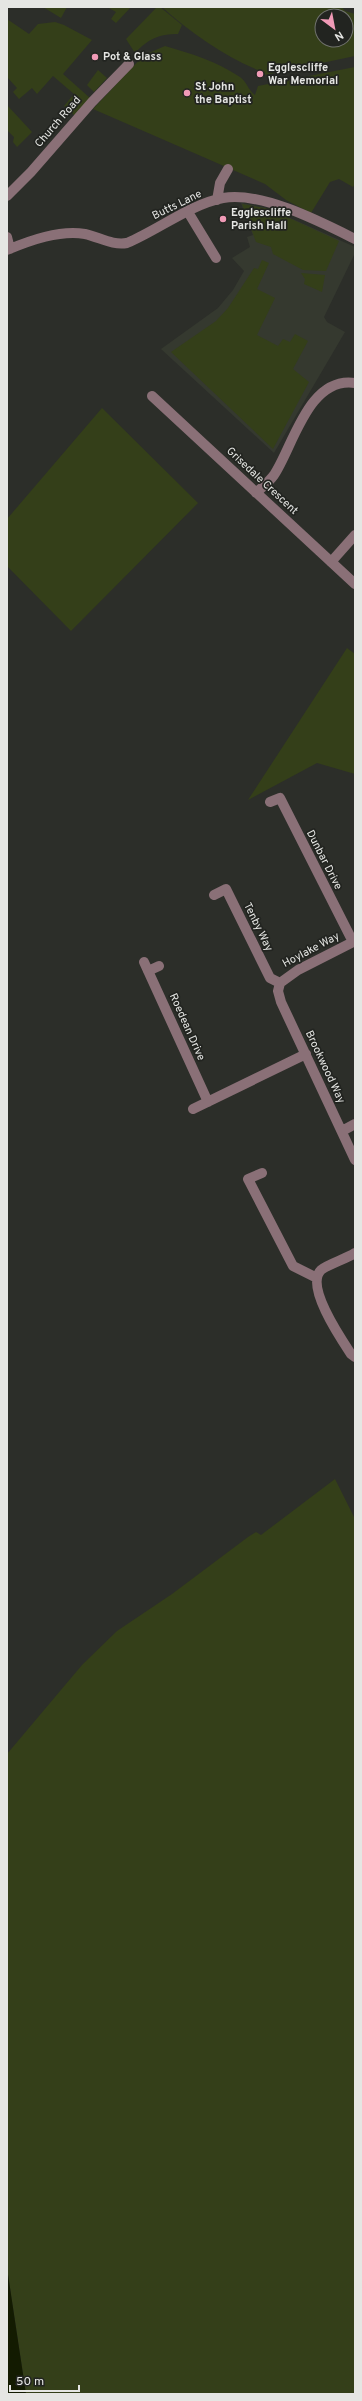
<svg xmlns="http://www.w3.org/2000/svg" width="362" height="2401" font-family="Overpass,sans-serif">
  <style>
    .built { fill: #35392f }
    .green { fill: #343f19; fill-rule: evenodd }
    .water { fill: #131b01 }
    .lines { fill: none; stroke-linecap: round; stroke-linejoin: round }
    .minor { stroke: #8a7077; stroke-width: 10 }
    .poi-dot { fill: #f09ab6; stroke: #222420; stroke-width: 1.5 }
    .labels { text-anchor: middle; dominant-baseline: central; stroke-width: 3.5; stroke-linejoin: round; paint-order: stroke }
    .poi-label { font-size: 11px; font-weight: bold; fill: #e5e6e3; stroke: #222420; text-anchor: start }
    .street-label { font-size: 11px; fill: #e5e6e3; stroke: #222420 }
  </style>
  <rect width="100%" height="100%" fill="#2c2e29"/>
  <!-- built -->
  <path class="built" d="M241 203 270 209 355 247V253L324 317 327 322 345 332 274 453 161 349 218 308 233 290 244 271 232 258 250 247 247 237 253 235Z"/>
  <!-- green -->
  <path class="green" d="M43 7H67L61 18Z
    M107 7H131L116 23 111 19 116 12Z
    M157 7H160L182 25 178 34C159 34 148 39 135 53L126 39Z
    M162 7H342L345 11 355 14V56L265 75V73C228 59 192 34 162 7ZM322 16H346V40H322Z
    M7 19 29 34 38 24 55 22 64 25 92 40 63 74 90 98 75 116 64 106 74 94 53 76 37 94 32 88 19 99 13 92 17 88 7 77Z
    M165 46C192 54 216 61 240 77 247 82 248 90 255 95L258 86 355 67V184L353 187 339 179 330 182 311 213 286 200 265 184 93 109 144 55Z
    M98 70 107 78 94 92 87 85Z
    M7 105 32 132 17 147 13 142 14 137 7 130Z
    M242 204 270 209 339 241 326 271 303 270 273 254 271 247 256 242Z
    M262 260 269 263 257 289 275 298 257 335 278 346 283 339 290 342 295 334 308 341 293 369 309 382 273 449 171 352 216 321 228 308 254 268 258 269Z
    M301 273 325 275 322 292 304 284 305 279Z
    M102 408 198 503 71 631 7 566V519Z
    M347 648 355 654V774L317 763 248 800Z
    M335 1479 355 1519V2394H26L7 2268V1754L82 1665 117 1631 172 1594 248 1537 256 1532 261 1535Z"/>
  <!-- water -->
  <path class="water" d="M7 2268 26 2394H7Z"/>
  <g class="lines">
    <!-- minor -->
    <path class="minor" d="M7 196 31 172 92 102 129 64
      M217 200 220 183 228 169
      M188 212 216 258
      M7 237 10 249
      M7 250C31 240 59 230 85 234 99 237 113 246 127 243 158 230 191 204 223 198 261 191 321 222 355 239
      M152 396 355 584
      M256 493C262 487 269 482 274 475 293 447 308 376 355 383
      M331 562 355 535
      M270 802 280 798 353 942
      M214 895 226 889 270 978 280 983
      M144 962 208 1102
      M148 971 159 966
      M280 983 278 991 281 1002 355 1160
      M280 983 298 970 355 941
      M193 1109 306 1054
      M342 1131 355 1124
      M262 1173 248 1179 293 1266 317 1278
      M355 1253C346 1259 328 1264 321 1270 305 1286 341 1339 351 1354L355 1357"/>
  </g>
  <!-- markers -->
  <g class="poi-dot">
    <circle cx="95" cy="57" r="4"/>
    <circle cx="260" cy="74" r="4"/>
    <circle cx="187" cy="93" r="4"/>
    <circle cx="223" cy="219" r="4"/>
  </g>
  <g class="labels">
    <!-- poi labels -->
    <g class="poi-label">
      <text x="103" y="57">Pot &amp; Glass</text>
      <text x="268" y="68">Egglescliffe<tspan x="268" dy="13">War Memorial</tspan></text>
      <text x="195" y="87">St John<tspan x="195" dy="13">the Baptist</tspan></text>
      <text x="231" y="213">Egglescliffe<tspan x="231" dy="13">Parish Hall</tspan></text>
    </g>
    <!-- street labels -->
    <g class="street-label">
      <text transform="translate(58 122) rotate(-49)">Church Road</text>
      <text transform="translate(177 205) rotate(-26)">Butts Lane</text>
      <text transform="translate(262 481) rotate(43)">Grisedale Crescent</text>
      <text transform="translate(324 860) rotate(63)">Dunbar Drive</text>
      <text transform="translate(258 927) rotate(64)">Tenby Way</text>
      <text transform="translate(311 950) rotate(-28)">Hoylake Way</text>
      <text transform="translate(187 1027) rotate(66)">Roedean Drive</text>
      <text transform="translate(325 1067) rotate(65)">Brookwood Way</text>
    </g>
  </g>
  <!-- border -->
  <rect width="362" height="2401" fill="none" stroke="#e5e6e3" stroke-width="16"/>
  <!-- north arrow -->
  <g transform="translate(334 28) rotate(148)"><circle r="19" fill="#222420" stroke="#70726e"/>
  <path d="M0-3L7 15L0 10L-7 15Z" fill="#f09ab6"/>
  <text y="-6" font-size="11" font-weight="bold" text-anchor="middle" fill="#e5e6e3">N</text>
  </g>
  <!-- scale -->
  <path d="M10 2385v6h69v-6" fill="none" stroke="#e5e6e3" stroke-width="2"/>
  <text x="16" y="2385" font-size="12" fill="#e5e6e3" stroke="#222420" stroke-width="3" paint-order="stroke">50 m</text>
</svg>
